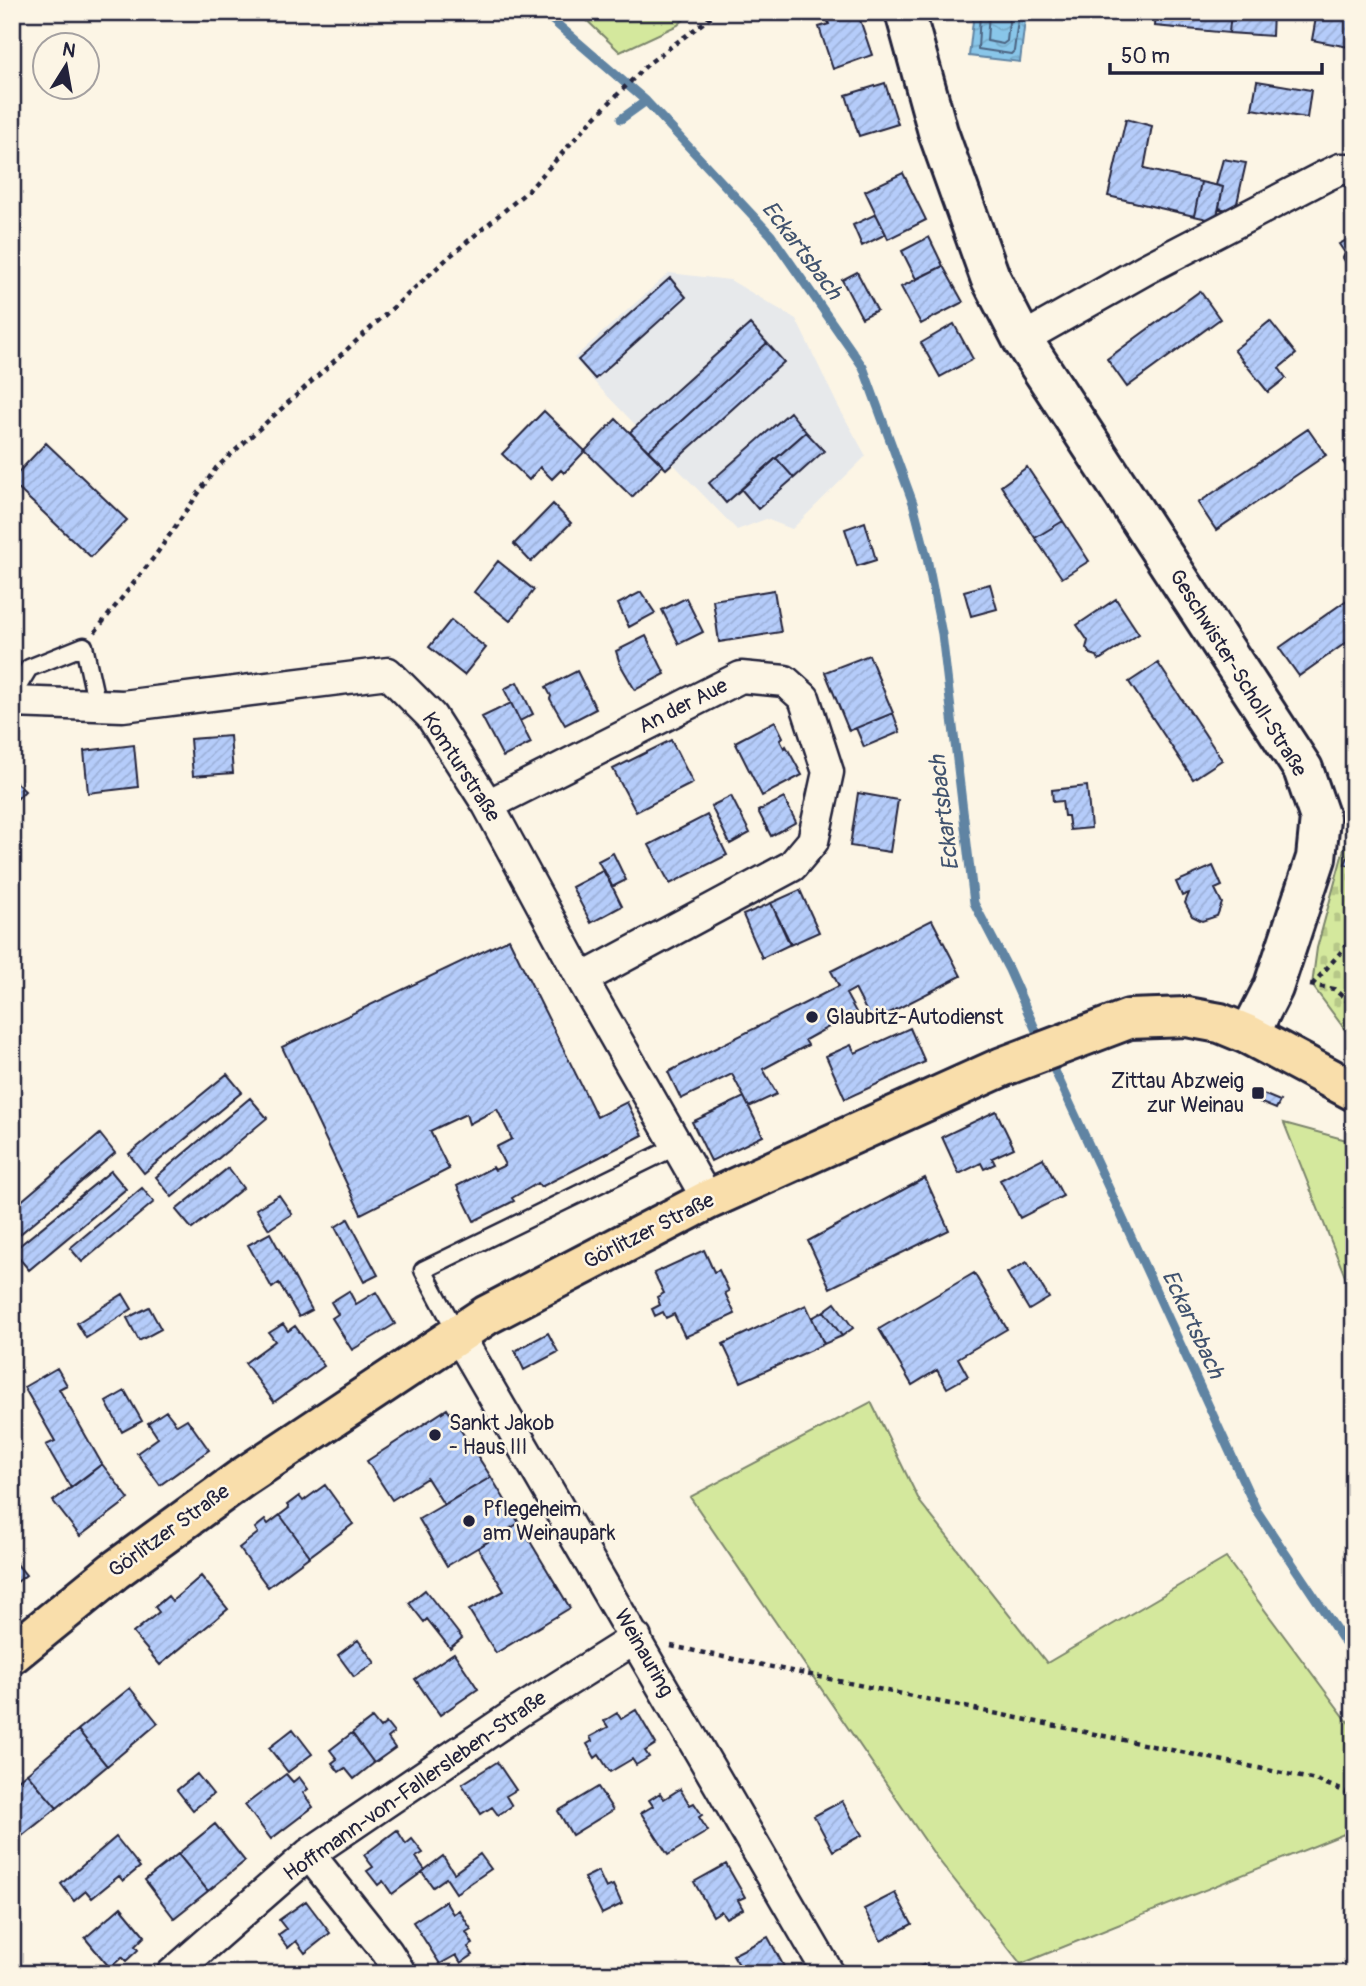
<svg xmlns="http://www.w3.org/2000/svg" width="1366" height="1986" font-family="Pangolin,sans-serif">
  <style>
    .built { fill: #e7e9eb }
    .green { fill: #d4e89d; stroke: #7b856c; stroke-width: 2 }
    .cemetery { fill: url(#cemetery-stones); stroke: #7b856c; stroke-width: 2 }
    .water { fill: url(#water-waves); stroke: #6084a3; stroke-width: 2 }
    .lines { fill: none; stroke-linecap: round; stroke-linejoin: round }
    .shore { stroke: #4b6481; stroke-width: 2 }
    .stream { stroke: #6084a3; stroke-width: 9 }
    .building { fill: url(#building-hatch); stroke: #22223b; stroke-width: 2 }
    .service-casing { stroke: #22223b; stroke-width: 21 }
    .minor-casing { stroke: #22223b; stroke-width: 35 }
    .tertiary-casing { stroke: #22223b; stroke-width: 44 }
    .primary-casing { stroke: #22223b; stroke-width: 44 }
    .path { stroke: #22223b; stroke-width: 4.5; stroke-dasharray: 5 5; stroke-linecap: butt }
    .service { stroke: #fcf5e5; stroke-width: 16 }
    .minor { stroke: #fcf5e5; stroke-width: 30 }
    .tertiary { stroke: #fcf5e5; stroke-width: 38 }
    .primary { stroke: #f9deab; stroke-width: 38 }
    .poi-dot { fill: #22223b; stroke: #fcf5e5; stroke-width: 2.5 }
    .labels { text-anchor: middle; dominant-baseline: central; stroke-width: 5; stroke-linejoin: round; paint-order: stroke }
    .street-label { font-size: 21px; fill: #22223b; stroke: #fcf5e5 }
    .poi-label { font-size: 21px; fill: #22223b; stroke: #fcf5e5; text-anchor: start }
    .water-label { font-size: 23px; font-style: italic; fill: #41536f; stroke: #fcf5e5 }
  </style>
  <defs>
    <pattern id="cemetery-stones" width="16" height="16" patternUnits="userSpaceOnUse" patternTransform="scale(1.75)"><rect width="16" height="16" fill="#d4e89d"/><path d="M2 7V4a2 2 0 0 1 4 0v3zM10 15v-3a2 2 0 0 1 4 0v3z" fill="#b6c788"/></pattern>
    <pattern id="water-waves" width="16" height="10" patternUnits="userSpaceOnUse" patternTransform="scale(1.75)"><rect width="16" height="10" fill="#89c6e9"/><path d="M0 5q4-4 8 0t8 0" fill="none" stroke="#76aac9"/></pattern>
    <pattern id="building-hatch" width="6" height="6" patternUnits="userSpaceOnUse" patternTransform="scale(1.75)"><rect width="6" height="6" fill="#b5ccfa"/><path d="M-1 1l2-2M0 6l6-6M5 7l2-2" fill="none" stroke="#9bafd7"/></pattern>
  </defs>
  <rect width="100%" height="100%" fill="#fcf5e5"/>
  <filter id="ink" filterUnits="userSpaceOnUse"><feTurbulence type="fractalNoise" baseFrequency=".0143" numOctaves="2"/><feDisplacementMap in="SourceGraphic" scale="14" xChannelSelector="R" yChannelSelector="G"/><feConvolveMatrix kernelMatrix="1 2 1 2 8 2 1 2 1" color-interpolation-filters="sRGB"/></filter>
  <g filter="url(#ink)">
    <!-- built -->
    <path class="built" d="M669 273 730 280 796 319 837 404 866 456 792 529 766 519 737 530 597 385 574 358Z"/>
    <!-- green -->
    <path class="green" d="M578 12H692L678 25 620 52Z
      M1284 1123 1354 1142V1299Z
      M871 1402 920 1502 1047 1663 1226 1558 1354 1730V1830L1021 1964 937 1858 690 1497Z"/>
    <!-- cemetery -->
    <path class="cemetery" d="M1354 812V1038L1346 1031 1312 985 1317 948Z"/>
    <!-- water -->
    <path class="water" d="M974 12H1026L1020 62 969 56Z"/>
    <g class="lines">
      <!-- shore -->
      <path class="shore" d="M980 12 978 49 1011 54 1014 51 1019 12
        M989 12 987 41 1003 44 1007 41 1010 12"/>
      <!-- stream -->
      <path class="stream" d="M543 12 646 101 771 235 863 367 913 503 927 558 942 634 974 903 1009 970 1041 1042
        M621 119 646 101
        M1049 1058 1257 1511 1354 1656"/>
    </g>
    <!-- building -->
    <path class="building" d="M830 12H839L842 19 858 14 872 55 833 69 819 27 829 24 825 14Z
      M1156 12H1231L1229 33 1155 26Z
      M1231 12H1273L1272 36 1229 33Z
      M1317 12H1354V48L1312 40Z
      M1257 81 1311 90 1307 118 1252 109Z
      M885 83 898 124 859 136 846 95Z
      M1126 119 1152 126 1144 169 1201 182 1194 216 1108 196Z
      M1223 159 1246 163 1235 212 1219 208 1223 187 1216 185Z
      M903 173 926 220 888 239 865 191Z
      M1201 182 1223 187 1216 221 1194 216Z
      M876 214 886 234 862 246 853 225Z
      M1354 236V276L1343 258 1345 253 1339 244Z
      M929 237 943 266 916 279 902 251Z
      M943 266 963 302 921 324 901 287Z
      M857 272 877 310 862 318 842 280Z
      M670 278 686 297 595 379 578 360Z
      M1200 291 1220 319 1127 387 1107 359Z
      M1270 321 1296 354 1279 368 1286 378 1268 392 1234 350Z
      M750 324 767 343 648 451 630 432Z
      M954 324 973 359 940 377 921 343Z
      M767 343 784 362 666 469 648 451Z
      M544 411 585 451 564 473 561 470 552 479 540 467 529 480 502 454Z
      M790 412 806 432 726 503 709 483Z
      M616 419 663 465 632 497 585 451Z
      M1308 429 1326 455 1216 530 1198 503Z
      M806 432 824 451 794 478 776 458Z
      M46 443 127 520 91 557 12 483V479Z
      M1354 454V477L1343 462Z
      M776 458 794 478 758 509 741 489Z
      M1027 467 1063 521 1035 538 1001 486Z
      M553 504 571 523 531 562 514 544Z
      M1063 521 1089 561 1062 578 1035 538Z
      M865 522 876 560 857 566 845 529Z
      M498 561 534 590 510 621 474 592Z
      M990 584 997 609 971 616 964 591Z
      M774 590 781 632 719 642 713 600Z
      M641 592 655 613 629 627 618 604Z
      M1354 595V637L1299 676 1279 648Z
      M686 598 703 632 679 644 662 610Z
      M1116 599 1139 634 1099 660 1097 656 1090 654 1086 648 1088 641 1077 625Z
      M451 620 486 648 464 675 429 647Z
      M646 636 665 674 635 690 620 664 616 651Z
      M869 655 893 713 849 731 825 672Z
      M1158 663 1222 760 1193 779 1129 682Z
      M577 671 596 709 565 725 550 699 551 696 546 687Z
      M517 682 533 714 520 721 504 689Z
      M511 703 531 743 503 757 482 717Z
      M893 713 900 732 864 747 856 728Z
      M775 721 783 737 780 740 784 748 786 746 802 775 762 796 735 742Z
      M230 736 233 773 193 776 190 739Z
      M671 740 693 783 636 812 613 769Z
      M134 745 138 787 88 793 84 751Z
      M12 779 25 791 12 804Z
      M1087 786 1091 828 1070 830 1068 816H1064L1062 801 1053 802 1052 790Z
      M858 793 898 800 890 852 850 846Z
      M731 796 750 833 730 844 711 806Z
      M784 798 796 822 771 836 758 811Z
      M707 815 727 855 670 884 649 845Z
      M1354 841V867L1345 864Z
      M613 853 626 880 612 887 598 861Z
      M1213 866 1222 886 1215 889 1222 903 1217 916 1202 921 1192 916 1185 903 1189 893 1182 896 1176 882Z
      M604 870 622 906 591 923 572 887Z
      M800 890 819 932 790 945 771 903Z
      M771 903 791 944 762 958 743 915Z
      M932 920 961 976 872 1022 855 989 846 994 856 1012 805 1040 808 1045 763 1069 777 1094 749 1107 732 1074 681 1099 668 1072 839 986 831 971Z
      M509 939 597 1117 627 1102 643 1135 541 1187 538 1183 512 1198 514 1201 474 1221 457 1186 493 1167 495 1170 505 1165 496 1147 512 1139 497 1109 469 1124 466 1114 430 1131 449 1169 361 1214 282 1047Z
      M910 1028 925 1062 845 1099 826 1056 851 1045 855 1053Z
      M227 1074 242 1092 144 1173 129 1154Z
      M1263 1094 1280 1101 1276 1109 1259 1102Z
      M744 1097 763 1136 711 1161 692 1122Z
      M250 1098 267 1118 172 1197 156 1177Z
      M996 1111 1014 1148 992 1158 995 1164 984 1169 981 1163 959 1174 942 1137Z
      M100 1134 115 1153 12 1241V1209Z
      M1043 1158 1063 1196 1020 1218 1000 1180Z
      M228 1168 243 1188 192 1229 176 1210Z
      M111 1171 126 1189 29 1270 13 1251Z
      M925 1178 949 1230 830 1288 808 1241Z
      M142 1188 154 1202 82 1262 70 1248Z
      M279 1195 292 1214 269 1229 256 1209Z
      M348 1219 378 1275 364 1282 335 1227Z
      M270 1233 312 1310 299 1317 279 1283 272 1288 248 1245Z
      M704 1250 714 1272 719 1270 729 1291 725 1293 735 1314 685 1337 674 1314 666 1318 663 1312 655 1316 652 1309 660 1305 657 1297 664 1293 654 1273Z
      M1027 1262 1049 1298 1029 1310 1007 1273Z
      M974 1273 1007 1329 958 1358 968 1376 947 1388 937 1370 912 1385 879 1329Z
      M349 1291 356 1304 376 1292 395 1324 352 1350 332 1318 338 1314 331 1302Z
      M123 1294 132 1309 86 1338 77 1323Z
      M835 1303 853 1328 842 1336 824 1311Z
      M806 1305 824 1344 741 1382 723 1344Z
      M149 1307 161 1329 139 1341 127 1318Z
      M824 1311 842 1336 824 1344 812 1318Z
      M283 1324 288 1331 295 1326 324 1366 274 1402 245 1363 275 1341 269 1333Z
      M548 1333 558 1352 524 1370 515 1351Z
      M57 1368 67 1385 59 1389 102 1464 71 1488 46 1445 55 1441 24 1387Z
      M125 1391 142 1421 122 1432 106 1402Z
      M447 1409 491 1477 444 1505 427 1478 392 1500 367 1461Z
      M166 1411 177 1425 187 1419 209 1450 160 1485 137 1453 158 1438 148 1423Z
      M102 1464 129 1499 80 1536 53 1501Z
      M491 1477 519 1523 447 1566 419 1519Z
      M325 1485 353 1524 310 1556 280 1515 289 1508 287 1505 299 1496 303 1501Z
      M280 1515 310 1556 268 1587 239 1548 258 1533 255 1528 265 1520 268 1524Z
      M519 1523 570 1608 496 1653 469 1610 504 1591 478 1548Z
      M12 1550 16 1555 12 1558 26 1575 12 1586Z
      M201 1576 228 1609 160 1665 133 1633 159 1612 155 1607 168 1596 172 1601Z
      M425 1590 462 1638 450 1648 427 1619 424 1622 409 1603Z
      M358 1640 375 1663 354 1677 338 1655Z
      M454 1653 478 1689 440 1715 415 1679Z
      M130 1688 158 1723 107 1766 78 1730Z
      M636 1710 656 1744 645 1751 649 1757 636 1765 632 1759 610 1772 599 1755 595 1758 587 1744 592 1741 590 1737 608 1727 604 1721 617 1713 621 1719Z
      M372 1718 380 1728 386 1723 394 1733 388 1738 395 1748 374 1763 352 1733Z
      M293 1729 312 1754 288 1772 269 1748Z
      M78 1730 107 1766 57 1808 27 1773Z
      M352 1733 374 1763 354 1779 345 1768 339 1772 332 1763 337 1759 330 1750Z
      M497 1762 516 1790 506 1796 512 1806 498 1815 492 1807 481 1814 462 1784Z
      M27 1773 57 1808 12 1844V1785Z
      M197 1774 213 1794 193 1810 177 1790Z
      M286 1774 293 1782 299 1777 308 1789 303 1793 313 1807 271 1839 245 1805Z
      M598 1787 613 1810 572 1835 558 1811Z
      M680 1789 690 1805 694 1803 702 1815 699 1817 708 1831 668 1855 641 1813 653 1806 649 1800 660 1793 664 1799Z
      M842 1801 862 1835 833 1851 814 1816Z
      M215 1824 245 1861 208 1891 178 1854Z
      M397 1830 406 1844 412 1839 423 1853 416 1857 425 1870 392 1894 383 1881 378 1885 367 1871 373 1867 364 1855Z
      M116 1837 140 1867 123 1881 119 1876 92 1898 86 1891 74 1901 61 1884Z
      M178 1854 208 1891 174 1918 145 1880Z
      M480 1854 491 1869 456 1893 446 1878 433 1887 422 1872 443 1856 454 1873Z
      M726 1864 745 1897 738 1900 743 1909 726 1918 721 1911 713 1916 694 1882Z
      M598 1871 606 1888 613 1885 622 1904 602 1914 584 1878Z
      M895 1893 912 1924 881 1941 864 1909Z
      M306 1901 330 1933 305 1953 296 1941 288 1948 278 1935 286 1929 279 1920Z
      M445 1901 453 1914 459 1910 471 1929 466 1932 473 1944 468 1947 473 1955 461 1963 456 1955 440 1964 413 1922Z
      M121 1907 145 1936 135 1946 138 1950 126 1961 122 1957 110 1968 85 1938Z
      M768 1937 788 1974H738L736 1971 741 1968 733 1955Z
      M927 1963 933 1974H906Z
      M521 1965 526 1974H507Z
      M61 1966 68 1974H53Z"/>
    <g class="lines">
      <defs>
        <path id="service" d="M12 696 29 668 84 646 97 705
          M457 1333 423 1270 677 1146"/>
        <path id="minor" d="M1022 339 1146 269 1325 176 1340 169H1354
          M12 702 123 706 388 673 431 716 488 805 582 979 708 1200
          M488 805 741 677 785 681 804 698 828 772 813 841 792 866 582 979
          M457 1333 829 1974
          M309 1854 387 1952 401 1974
          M172 1974 309 1854 520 1711 636 1638"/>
        <path id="tertiary" d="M905 12 938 132 990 277 1022 339 1303 769 1320 818 1316 858 1273 988 1249 1035"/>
        <path id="primary" d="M12 1654 114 1571 242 1478 487 1315 708 1200 1002 1067 1129 1019 1187 1017 1220 1023 1249 1035 1354 1091"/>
      </defs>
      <!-- service casing -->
      <use href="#service" class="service-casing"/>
      <!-- minor casing -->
      <use href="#minor" class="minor-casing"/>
      <!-- tertiary casing -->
      <use href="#tertiary" class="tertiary-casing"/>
      <!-- primary casing -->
      <use href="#primary" class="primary-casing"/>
      <!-- path -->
      <path class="path" d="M95 632 155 556 216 468 449 257 529 190 591 121 649 63 718 12
        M1310 985 1334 989 1354 1007
        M1312 985 1354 937
        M671 1646 1316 1780 1354 1795"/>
      <!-- service -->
      <use href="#service" class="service"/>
      <!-- minor -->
      <use href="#minor" class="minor"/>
      <!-- tertiary -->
      <use href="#tertiary" class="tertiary"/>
      <!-- primary -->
      <use href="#primary" class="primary"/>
    </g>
  </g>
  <!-- markers -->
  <g class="poi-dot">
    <circle cx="812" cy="1017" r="7"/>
    <rect x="1251" y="1086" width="14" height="14" rx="3.5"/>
    <circle cx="435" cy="1435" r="7"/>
    <circle cx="469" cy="1521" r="7"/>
  </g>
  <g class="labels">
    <!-- street labels -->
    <g class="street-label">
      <text transform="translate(1238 673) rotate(58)">Geschwister-Scholl-Straße</text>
      <text transform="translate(683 706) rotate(-27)">An der Aue</text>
      <text transform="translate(461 767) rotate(57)">Komturstraße</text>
      <text transform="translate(649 1231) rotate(-27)">Görlitzer Straße</text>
      <text transform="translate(169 1531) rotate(-36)">Görlitzer Straße</text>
      <text transform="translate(644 1653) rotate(60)">Weinauring</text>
      <text transform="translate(415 1786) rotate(-35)">Hoffmann-von-Fallersleben-Straße</text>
    </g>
    <!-- poi labels -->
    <g class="poi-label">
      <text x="826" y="1017">Glaubitz-Autodienst</text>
      <text x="1244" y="1081" text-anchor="end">Zittau Abzweig<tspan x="1244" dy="24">zur Weinau</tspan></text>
      <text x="449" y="1423">Sankt Jakob<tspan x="449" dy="24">- Haus III</tspan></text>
      <text x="483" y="1509">Pflegeheim<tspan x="483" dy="24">am Weinaupark</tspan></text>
    </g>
    <!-- water labels -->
    <g class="water-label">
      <text transform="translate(802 250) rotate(53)">Eckartsbach</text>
      <text transform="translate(944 813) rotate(-97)">Eckartsbach</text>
      <text transform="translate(1193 1324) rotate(65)">Eckartsbach</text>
    </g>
  </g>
  <!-- margin -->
  <rect width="1366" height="1986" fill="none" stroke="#fcf5e5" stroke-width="42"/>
  <rect x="21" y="21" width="1324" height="1944" fill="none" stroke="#22223b" stroke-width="2.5" filter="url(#ink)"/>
  <!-- north arrow -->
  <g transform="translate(66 66) rotate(11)"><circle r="33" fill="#fcf5e5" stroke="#a5a1a1" stroke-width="2"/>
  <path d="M0-5L12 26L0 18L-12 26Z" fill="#22223b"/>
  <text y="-10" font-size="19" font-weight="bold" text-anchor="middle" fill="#22223b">N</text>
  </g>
  <!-- scale -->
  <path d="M1110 63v10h212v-10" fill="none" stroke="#22223b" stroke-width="3.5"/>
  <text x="1121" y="63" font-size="21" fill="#22223b" stroke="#fcf5e5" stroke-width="5" paint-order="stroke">50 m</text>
</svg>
